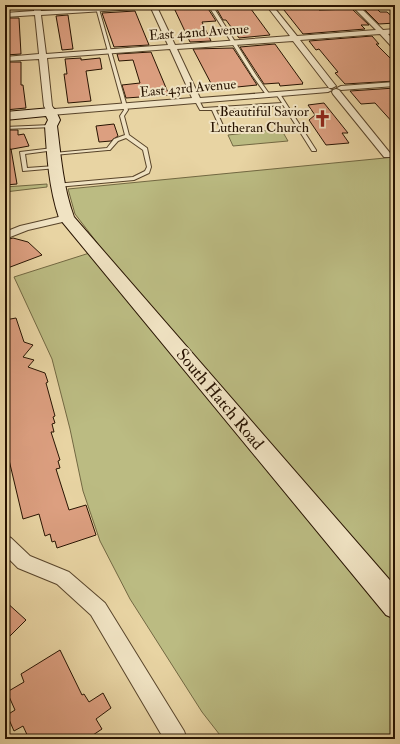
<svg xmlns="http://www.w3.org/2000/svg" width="400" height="744" font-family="'IM FELL Double Pica',serif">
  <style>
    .green { fill: #bbbb82; stroke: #726842 }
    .building { fill: #dc9f80; stroke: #281402 }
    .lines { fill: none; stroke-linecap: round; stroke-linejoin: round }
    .lane-casing { stroke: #58442a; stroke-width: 2 }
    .street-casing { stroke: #58442a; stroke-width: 2 }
    .secondary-casing { stroke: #281402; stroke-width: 2 }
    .lane { fill: #f0e3c3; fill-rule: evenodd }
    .street { fill: #f0e3c3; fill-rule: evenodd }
    .secondary { fill: #f0e3c3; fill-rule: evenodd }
    .labels { text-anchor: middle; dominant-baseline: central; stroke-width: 4; stroke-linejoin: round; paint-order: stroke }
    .far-street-label { font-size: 14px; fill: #281402; stroke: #f0e3c3 }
    .far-poi-label { font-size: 14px; fill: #281402; stroke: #f0e3c3; text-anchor: end }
    .street-label { font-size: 17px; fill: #281402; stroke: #f0e3c3 }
  </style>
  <rect width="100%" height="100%" fill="#e8d4a3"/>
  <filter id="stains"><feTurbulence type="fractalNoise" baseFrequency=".005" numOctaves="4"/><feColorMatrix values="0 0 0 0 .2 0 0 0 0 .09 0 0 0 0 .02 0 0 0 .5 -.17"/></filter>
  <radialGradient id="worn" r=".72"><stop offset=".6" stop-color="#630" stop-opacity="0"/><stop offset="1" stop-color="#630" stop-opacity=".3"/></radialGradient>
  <!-- green -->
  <path class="green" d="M281 129 288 141 233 146 228 135Z
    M395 157V739H223L202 712 130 599 100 541 83 491 70 429 52 359 14 277 102 249 75 214 68 189Z
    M47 184V187L5 192V187Z"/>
  <!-- building -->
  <path class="building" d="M222 5H248L270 35 239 38 226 20H223L215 6Z
    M280 5H314L319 10 352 9 369 25H361L365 29 303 34Z
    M207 7 216 21 202 22 211 41 190 42 174 8Z
    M375 7 380 12H387L395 19V23L379 24 363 8Z
    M135 11 149 45 114 47 102 13Z
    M68 15 73 49 62 50 56 16Z
    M5 18H19L21 54 5 55Z
    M372 36 379 44H376L395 63V81L345 84 335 73 338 72 319 49 316 50 309 41Z
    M275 44 303 83H302L303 84 280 86 279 83 264 84 240 47Z
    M233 48 257 85 227 88 228 90 215 91 193 49Z
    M151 52 169 95 126 98 122 85 140 83 133 60 119 61 117 54Z
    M81 58V60L100 58 102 69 86 71 91 101 68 103 64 74H67L65 59Z
    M5 62H21V85H23L26 108 5 110V89H7V67H5Z
    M395 88V125L375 103 361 104 350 91Z
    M324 103 348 133H342L349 143 326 145 309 120 315 115 308 105Z
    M114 124 118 136 111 141 99 142 96 126Z
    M5 130H18V135L24 134 29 146 7 150 11 149 17 184 5 185Z
    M13 238 28 242 42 255 5 269V240Z
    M16 318 24 342 33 345 23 357 34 360 28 367 45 373 48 382 46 383 55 416 53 417 55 423 52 424 54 432H51L60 460 58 461 60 468 56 469 69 510 86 505 96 535 57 548 55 541 52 542 50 534 45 536 39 514 23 519 5 443V320Z
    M5 601 26 620 5 641Z
    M60 650 82 695 84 694 89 702 103 693 111 708 96 719 102 729 87 739H29L23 726 14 731 7 715 15 710 7 692 24 682 21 674Z"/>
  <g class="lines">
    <defs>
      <path id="lane" d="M208 5H212L256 75 270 95 269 96H267L252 75Z
        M96 8 99 9 128 110 124 116 129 135 147 148 151 167 149 173 134 180 57 187 55 186V184L133 177 145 171 147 167 143 150 126 138 118 141 110 150H108L54 155 52 154 54 153 107 148 114 139 125 135 120 116 124 110Z
        M277 93 280 94 316 150V151H312L283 105 216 110 225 130 223 131 221 130 212 110H200L195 101 199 100 203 108 282 103 276 94Z
        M51 125H53V127L5 129V127Z
        M53 148 55 149V150L25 154 27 168 55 166H57V168L23 171 20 152Z"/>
      <path id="street" d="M34 5H40L41 11 129 5H163L157 7 175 45 290 36 266 5H272L297 36 376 30 351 5H358L383 30 395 29V33L388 34 395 41V47H392L380 34 300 40 336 86 332 88H329L293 41 177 49 200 98 328 88 332 90 328 92 51 115 48 114 44 106 39 59 5 61V57L39 54 35 15 5 17V13L34 11ZM151 8 168 45 46 54 41 15ZM170 49 192 98 54 109 52 106 47 58Z
        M395 82V86L341 90 337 88 341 86Z
        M336 89 339 90 390 153 392 155 390 157H384L333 94 332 92 333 90Z
        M67 215 72 218 71 220 28 230 5 239V232L20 226Z
        M5 535 11 538 30 556 69 572 105 603 184 731 187 739H164L91 615 57 584 18 568 5 555Z"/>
      <path id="secondary" d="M51 108 55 109 60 120 57 126C61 157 63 187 74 217L395 586V619L386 615 59 218C49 188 47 157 45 126L48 120 46 116 5 120V112Z"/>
    </defs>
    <!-- lane casing -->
    <use href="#lane" class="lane-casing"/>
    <!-- street casing -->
    <use href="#street" class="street-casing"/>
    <!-- secondary casing -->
    <use href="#secondary" class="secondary-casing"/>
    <!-- lane -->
    <use href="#lane" class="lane"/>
    <!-- street -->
    <use href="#street" class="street"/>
    <!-- secondary -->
    <use href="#secondary" class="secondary"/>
  </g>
  <!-- icons -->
  <defs>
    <symbol id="church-bare" viewBox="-9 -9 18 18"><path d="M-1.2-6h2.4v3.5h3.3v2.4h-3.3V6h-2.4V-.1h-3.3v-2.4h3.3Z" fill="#8f2418" stroke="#f0e3c3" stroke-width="2.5" paint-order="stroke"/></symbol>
  </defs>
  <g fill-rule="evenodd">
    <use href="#church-bare" x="310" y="106" width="25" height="25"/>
  </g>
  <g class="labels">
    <!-- far-street labels -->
    <g class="far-street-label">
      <text transform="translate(199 32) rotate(-4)">East 42nd Avenue</text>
      <text transform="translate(188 88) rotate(-5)">East 43rd Avenue</text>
    </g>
    <!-- far-poi labels -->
    <g class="far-poi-label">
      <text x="309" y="111">Beautiful Savior<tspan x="309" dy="16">Lutheran Church</tspan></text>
    </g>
    <!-- street labels -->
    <g class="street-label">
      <text transform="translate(220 399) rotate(50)">South Hatch Road</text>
    </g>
  </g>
  <!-- margin -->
  <rect width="400" height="744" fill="none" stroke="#e8d4a3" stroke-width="20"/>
  <rect x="6" y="6" width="388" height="732" fill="none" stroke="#281402" stroke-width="2"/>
  <rect x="10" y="10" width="380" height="724" fill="none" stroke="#281402"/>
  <rect width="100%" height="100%" filter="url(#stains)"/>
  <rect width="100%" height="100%" fill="url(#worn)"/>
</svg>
